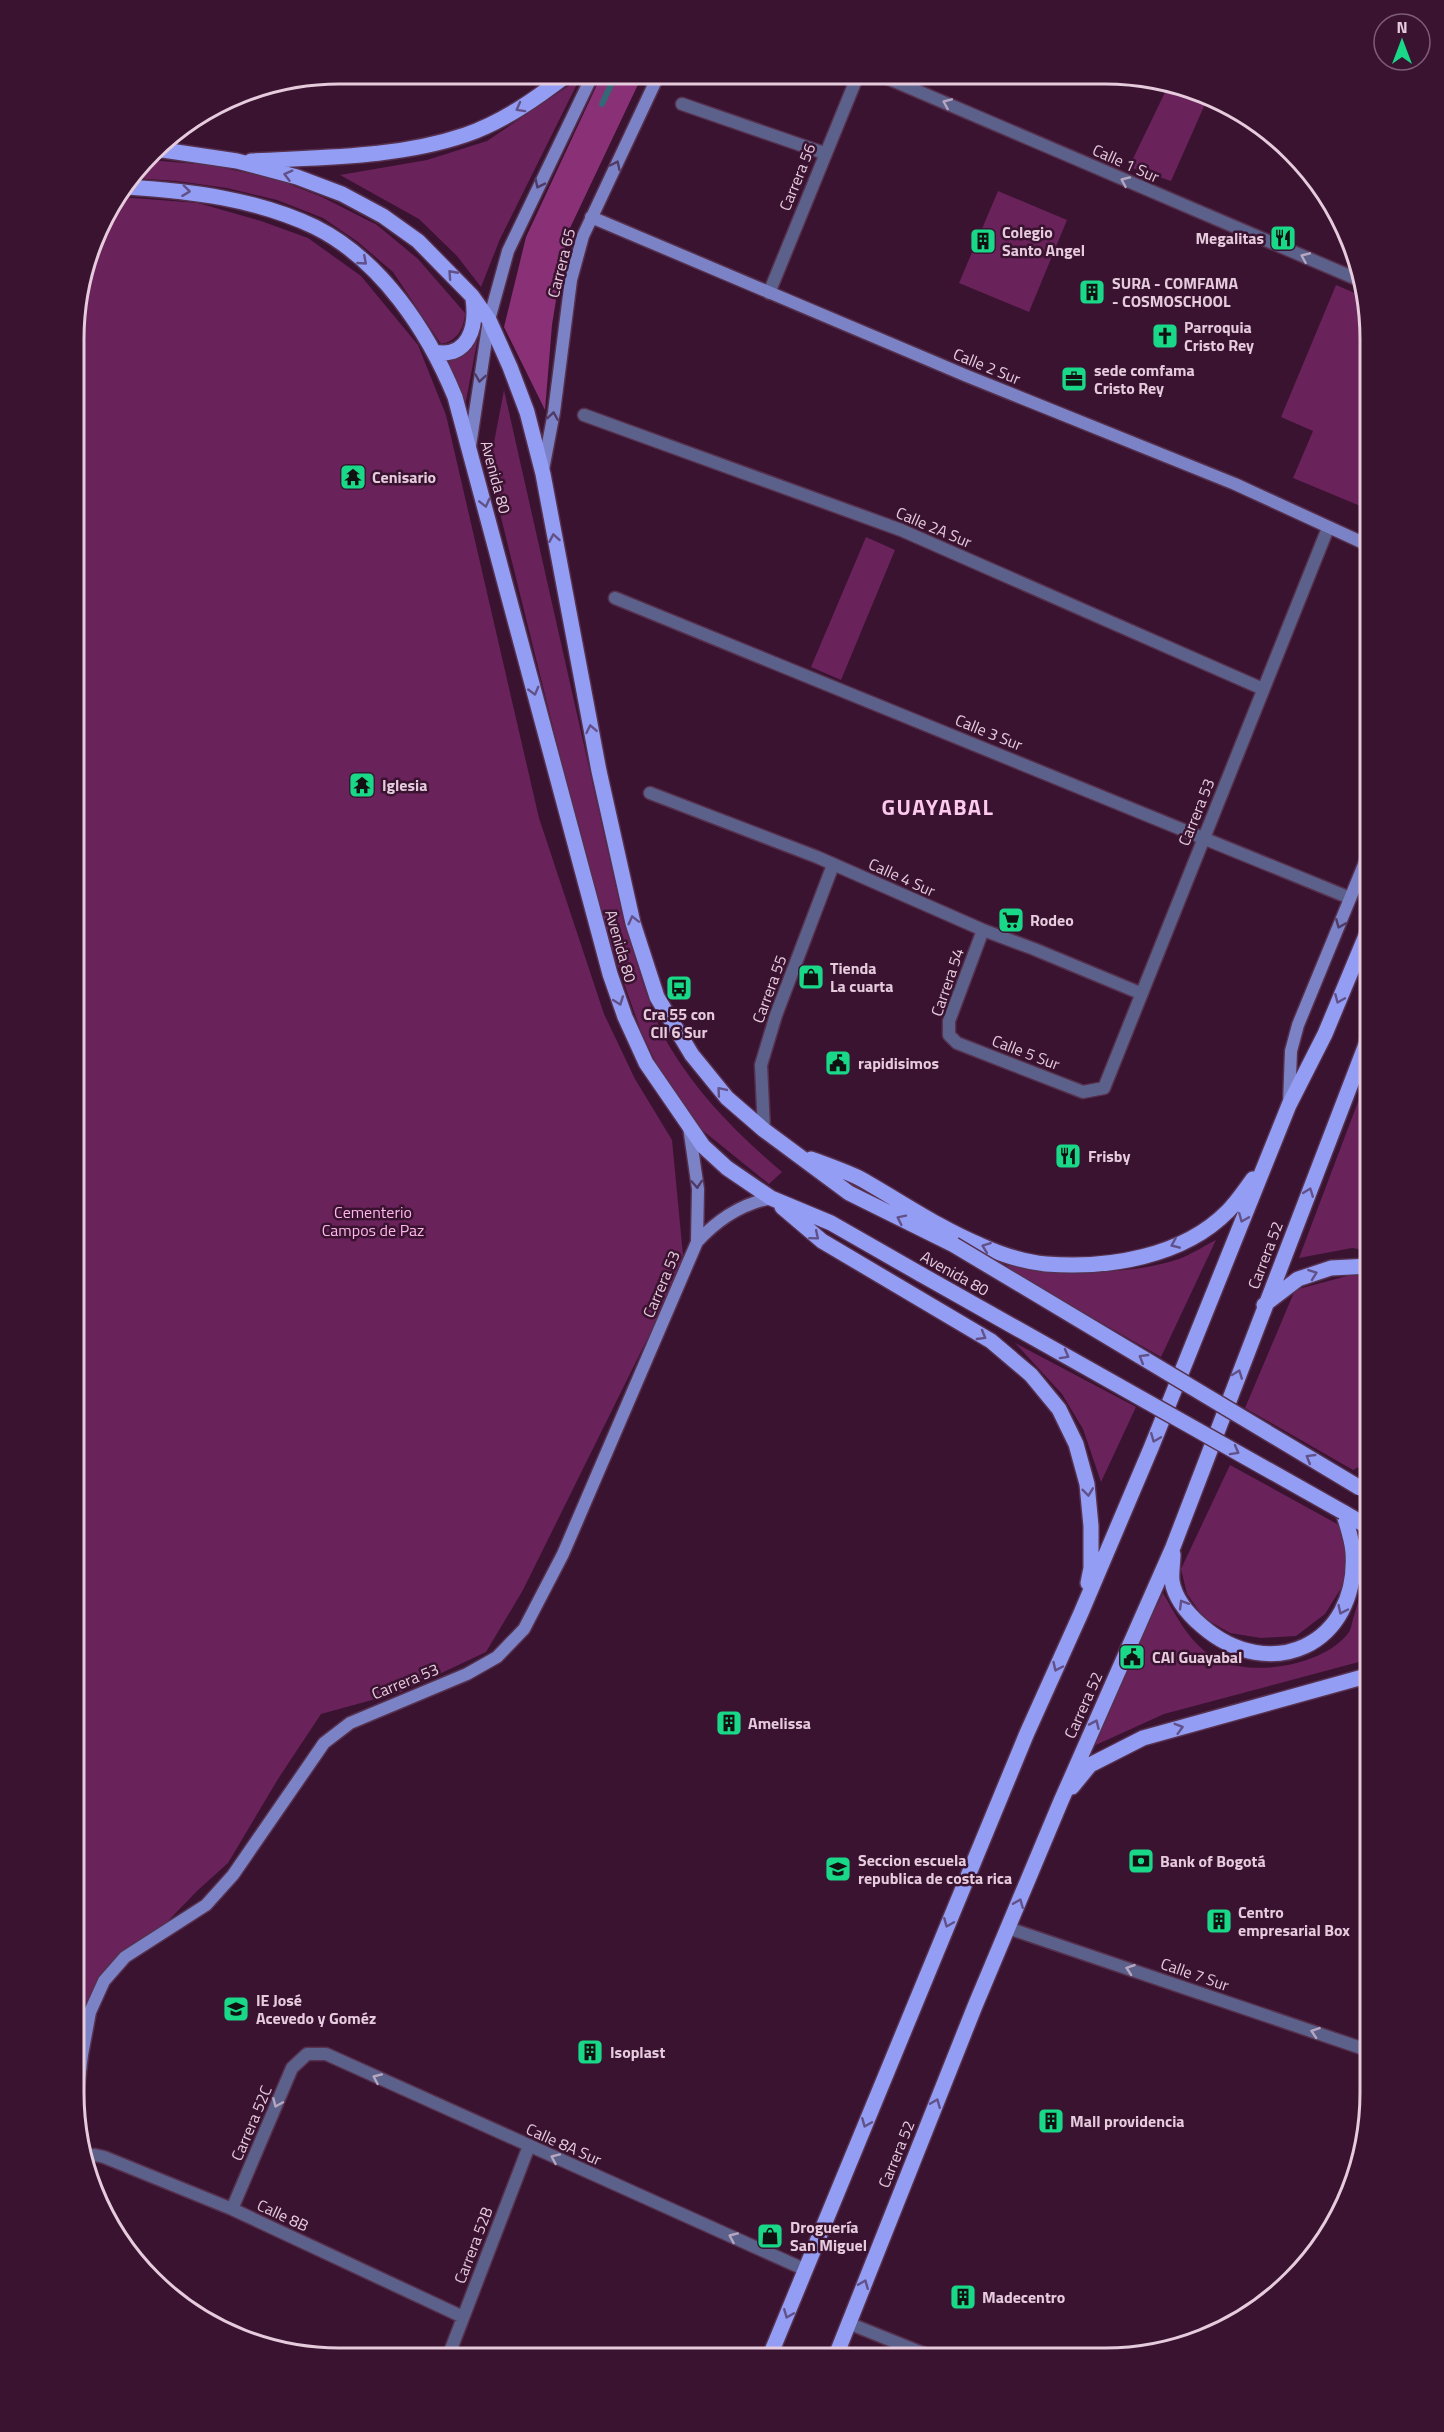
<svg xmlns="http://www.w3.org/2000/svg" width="1444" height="2432" font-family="'Titillium Web',sans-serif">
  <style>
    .green { fill: #69225a }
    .forest { fill: #8a3076 }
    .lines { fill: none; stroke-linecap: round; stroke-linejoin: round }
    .stream { stroke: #356876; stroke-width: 6 }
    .street-casing { stroke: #56304d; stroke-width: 15 }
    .secondary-casing { stroke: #56304d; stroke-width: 15 }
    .primary-casing { stroke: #56304d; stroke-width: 18 }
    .street { stroke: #5c618b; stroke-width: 12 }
    .secondary { stroke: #7b83c6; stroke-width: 12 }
    .primary { stroke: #939df4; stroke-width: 15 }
    .primary-bridge-casing { stroke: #56304d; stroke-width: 18; stroke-linecap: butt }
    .primary-bridge { stroke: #939df4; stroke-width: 15 }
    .oneway { stroke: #b6a6c0 }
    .oneway2 { stroke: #625189 }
    .oneway3 { stroke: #513a65 }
    .labels { text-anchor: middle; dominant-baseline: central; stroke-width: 5; stroke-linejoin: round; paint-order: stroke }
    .street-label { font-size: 16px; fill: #e6cbdd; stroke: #3a1331 }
    .poi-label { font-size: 16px; font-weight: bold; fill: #e6cbdd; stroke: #3a1331; text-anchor: start }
    .park-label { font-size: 16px; fill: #ffb6ea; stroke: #3a1331 }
    .district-label { font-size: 22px; font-weight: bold; letter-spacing: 1.5px; fill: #fdc9ed; stroke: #3a1331 }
    .rim { fill: none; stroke: #e6cbdd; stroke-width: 3 }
  </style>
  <rect width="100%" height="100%" fill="#3a1331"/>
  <!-- green -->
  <path class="green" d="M580 78 500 239 481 287 457 256 419 219 340 175 427 160 487 141Z
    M1169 84 1209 95 1171 181 1129 167Z
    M148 160 210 165 279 180 322 197 377 225 418 259 465 313C464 329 457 341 441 344L393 272 358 242 323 218 277 200 227 188 177 181 134 178Z
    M998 191 1067 220 1029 312 959 283Z
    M120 197 198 203 261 221 308 238 361 276 418 345 446 415 539 818 604 1014 635 1079 672 1140 683 1255 669 1295 523 1590 486 1652 401 1692 321 1714 278 1779 228 1863 197 1891 87 2005 74 2053 76 305 101 221Z
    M1336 285 1362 296 1370 339V510L1293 478 1313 431 1281 417Z
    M478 337 465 406 447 363 466 352Z
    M504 390 624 923C638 963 649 1013 671 1049 701 1098 739 1135 782 1172L769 1184 702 1130 659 1069 641 1031 621 975 605 928 575 816 489 469Z
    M866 537 895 550 841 680 811 667Z
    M1367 1078 1370 1079V1251L1352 1248 1299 1258Z
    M1216 1240 1161 1357 1001 1265C1061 1271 1121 1278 1179 1259 1192 1254 1204 1246 1216 1240Z
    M1358 1273 1370 1276V1461L1353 1470 1245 1408 1295 1290Z
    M1015 1343 1136 1407 1101 1482 1083 1429 1062 1394Z
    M1230 1465 1339 1525 1346 1553 1343 1585 1325 1614 1296 1636 1261 1638 1230 1633 1204 1618 1187 1594 1181 1569Z
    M1362 1542 1370 1547V1659L1164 1714 1087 1749 1163 1593C1177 1617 1189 1642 1213 1657 1248 1679 1325 1666 1349 1632 1351 1629 1352 1623 1353 1619 1363 1590 1362 1572 1362 1542Z"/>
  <!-- forest -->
  <path class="forest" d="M602 74H643L570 228 563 256 552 325 545 410 504 327 526 237Z"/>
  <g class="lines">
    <!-- stream -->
    <path class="stream" d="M602 104 616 74"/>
    <defs>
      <path id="street" d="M880 75 1359 280
        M682 104 824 153
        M769 293 858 75
        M584 415 901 530 1263 689
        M615 598 1350 898
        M650 793 817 857 983 930 1034 949 1140 993
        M983 930 949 1021V1035L957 1043 1083 1092 1104 1088 1328 528
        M1358 1065 1370 1070
        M764 1130 761 1065 776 1015 833 865
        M1008 1928 1370 2051
        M86 2156 95 2155 104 2157 232 2209 463 2317
        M232 2209 292 2068 307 2054H326L806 2270
        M848 2323 935 2358
        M448 2357 529 2146"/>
      <path id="secondary" d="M591 217 967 376 1235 484 1370 546
        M470 446 489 320 508 251 593 74
        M543 470 554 412 571 280 583 236 659 74
        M1289 1104 1291 1051 1298 1025 1370 850
        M689 1127 698 1189 697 1242
        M76 2105 82 2055 90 2012 104 1981 125 1957 206 1905 233 1875 324 1743 350 1723 467 1674 497 1657 524 1629 563 1554 697 1242C717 1220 741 1204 771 1198"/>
      <path id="primary" d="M156 149 237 161 297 177 342 194 383 216 418 241 472 296 489 320 510 367 527 412 543 474 599 771 633 923 657 997 692 1055 727 1098 764 1130 849 1193 954 1245
        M251 161C322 157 397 158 465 135 503 122 537 98 568 74
        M127 187C191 191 256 199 315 227 381 260 428 331 455 397L610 974 625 1017 646 1063 703 1146 727 1168 771 1198 831 1223 922 1275
        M434 352C469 359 477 326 473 299
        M811 1159C827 1165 845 1171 861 1179 900 1201 939 1228 980 1245 1000 1254 1024 1262 1046 1264 1107 1269 1183 1257 1228 1211 1237 1202 1245 1190 1253 1179
        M782 1207 822 1241 991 1341 1031 1375 1059 1409 1076 1444 1087 1484 1091 1526V1568L1088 1583
        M1264 1305 1298 1279 1331 1268 1370 1266
        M1343 1512 1370 1528
        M1173 1554C1173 1563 1171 1572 1172 1581 1175 1599 1189 1615 1202 1626 1270 1685 1359 1645 1353 1552 1352 1539 1347 1525 1343 1512
        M1072 1787 1090 1765 1143 1738 1370 1675
        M769 2358 1027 1733 1081 1613 1151 1448 1289 1105 1325 1034 1370 926
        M835 2358 975 2006 1061 1801 1173 1547 1370 1034"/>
    </defs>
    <!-- street casing -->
    <use href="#street" class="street-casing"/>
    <!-- secondary casing -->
    <use href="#secondary" class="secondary-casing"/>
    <!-- primary casing -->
    <use href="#primary" class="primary-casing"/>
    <!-- street -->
    <use href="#street" class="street"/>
    <!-- secondary -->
    <use href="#secondary" class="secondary"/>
    <!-- primary -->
    <use href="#primary" class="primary"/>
    <defs>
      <path id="primary-bridge" d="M954 1245 1360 1488
        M922 1275 1343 1512"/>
    </defs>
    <!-- primary-bridge casing -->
    <use href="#primary-bridge" class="primary-bridge-casing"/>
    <!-- primary-bridge -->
    <use href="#primary-bridge" class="primary-bridge"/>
  </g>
  <!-- one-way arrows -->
  <defs><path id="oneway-chevron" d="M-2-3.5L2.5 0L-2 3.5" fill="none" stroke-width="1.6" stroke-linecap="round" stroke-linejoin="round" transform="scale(1.5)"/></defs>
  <g class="oneway">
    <use href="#oneway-chevron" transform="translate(947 103) rotate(-157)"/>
    <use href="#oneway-chevron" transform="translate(1125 181) rotate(-156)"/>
    <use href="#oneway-chevron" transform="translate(1305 257) rotate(-157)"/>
    <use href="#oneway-chevron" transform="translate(1130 1969) rotate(-161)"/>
    <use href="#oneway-chevron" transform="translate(1315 2032) rotate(-161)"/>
    <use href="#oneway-chevron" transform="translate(377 2078) rotate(-156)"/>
    <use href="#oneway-chevron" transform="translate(277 2103) rotate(113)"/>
    <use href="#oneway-chevron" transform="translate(555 2158) rotate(-156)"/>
    <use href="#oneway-chevron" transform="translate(733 2237) rotate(-156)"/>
  </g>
  <g class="oneway2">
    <use href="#oneway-chevron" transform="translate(520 108) rotate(151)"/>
    <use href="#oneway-chevron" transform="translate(288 175) rotate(-165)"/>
    <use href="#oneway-chevron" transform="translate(186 191) rotate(7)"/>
    <use href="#oneway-chevron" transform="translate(363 261) rotate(41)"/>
    <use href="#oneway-chevron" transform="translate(452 274) rotate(-132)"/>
    <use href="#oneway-chevron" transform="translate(485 503) rotate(76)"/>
    <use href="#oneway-chevron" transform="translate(554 538) rotate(-100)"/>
    <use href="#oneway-chevron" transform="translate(534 691) rotate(75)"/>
    <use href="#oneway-chevron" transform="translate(591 729) rotate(-101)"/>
    <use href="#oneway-chevron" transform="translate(633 920) rotate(-104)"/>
    <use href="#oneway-chevron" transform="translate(1339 999) rotate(113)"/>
    <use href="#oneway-chevron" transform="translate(619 1001) rotate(70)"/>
    <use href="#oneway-chevron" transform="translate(721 1091) rotate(-130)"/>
    <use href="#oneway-chevron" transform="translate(1309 1192) rotate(-69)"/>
    <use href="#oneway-chevron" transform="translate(1243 1218) rotate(112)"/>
    <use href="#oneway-chevron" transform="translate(901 1219) rotate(-154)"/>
    <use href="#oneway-chevron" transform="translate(815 1236) rotate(40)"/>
    <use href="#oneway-chevron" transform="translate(1175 1244) rotate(157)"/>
    <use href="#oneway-chevron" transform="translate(986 1247) rotate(-159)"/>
    <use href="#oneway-chevron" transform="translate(1313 1274) rotate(-20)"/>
    <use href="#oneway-chevron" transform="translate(982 1336) rotate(30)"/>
    <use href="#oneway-chevron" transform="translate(1065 1355) rotate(29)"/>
    <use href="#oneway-chevron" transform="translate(1143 1358) rotate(-149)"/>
    <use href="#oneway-chevron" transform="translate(1238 1374) rotate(-69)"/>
    <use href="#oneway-chevron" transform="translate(1155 1438) rotate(112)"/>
    <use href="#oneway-chevron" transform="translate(1235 1451) rotate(29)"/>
    <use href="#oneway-chevron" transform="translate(1310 1458) rotate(-149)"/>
    <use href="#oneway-chevron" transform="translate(1088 1492) rotate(83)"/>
    <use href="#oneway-chevron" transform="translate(1183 1604) rotate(-121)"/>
    <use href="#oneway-chevron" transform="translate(1342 1610) rotate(115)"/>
    <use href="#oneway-chevron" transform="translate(1057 1667) rotate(115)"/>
    <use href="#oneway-chevron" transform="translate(1095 1724) rotate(-66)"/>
    <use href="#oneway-chevron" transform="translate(1179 1728) rotate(-16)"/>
    <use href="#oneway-chevron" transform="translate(1019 1903) rotate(-68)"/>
    <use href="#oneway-chevron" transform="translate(948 1923) rotate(112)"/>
    <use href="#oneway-chevron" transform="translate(936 2103) rotate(-68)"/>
    <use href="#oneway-chevron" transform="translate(866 2123) rotate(112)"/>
    <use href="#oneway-chevron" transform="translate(864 2284) rotate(-68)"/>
    <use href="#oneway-chevron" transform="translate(788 2314) rotate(112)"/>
  </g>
  <g class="oneway3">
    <use href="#oneway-chevron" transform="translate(616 165) rotate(-65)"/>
    <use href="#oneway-chevron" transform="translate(539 184) rotate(116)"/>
    <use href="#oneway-chevron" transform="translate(480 378) rotate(99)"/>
    <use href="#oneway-chevron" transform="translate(553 416) rotate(-81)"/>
    <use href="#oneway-chevron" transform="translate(1340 924) rotate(112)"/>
    <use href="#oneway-chevron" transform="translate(697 1184) rotate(86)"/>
  </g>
  <!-- icons -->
  <defs>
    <symbol id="restaurant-square" viewBox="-11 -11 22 22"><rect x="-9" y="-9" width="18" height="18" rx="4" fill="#19d989" stroke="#3a1331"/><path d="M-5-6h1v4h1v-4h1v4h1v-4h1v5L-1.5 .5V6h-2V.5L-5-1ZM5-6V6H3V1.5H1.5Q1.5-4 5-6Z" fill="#111"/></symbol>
    <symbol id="building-square" viewBox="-11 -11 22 22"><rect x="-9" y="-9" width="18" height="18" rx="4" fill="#19d989" stroke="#3a1331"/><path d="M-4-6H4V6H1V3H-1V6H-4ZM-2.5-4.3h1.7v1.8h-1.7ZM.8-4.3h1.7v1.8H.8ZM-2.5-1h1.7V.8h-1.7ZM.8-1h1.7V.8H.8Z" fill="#111"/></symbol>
    <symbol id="church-square" viewBox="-11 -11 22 22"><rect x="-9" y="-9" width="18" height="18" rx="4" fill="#19d989" stroke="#3a1331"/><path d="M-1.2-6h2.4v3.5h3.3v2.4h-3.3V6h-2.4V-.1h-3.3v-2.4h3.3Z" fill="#111"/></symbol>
    <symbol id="office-square" viewBox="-11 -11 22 22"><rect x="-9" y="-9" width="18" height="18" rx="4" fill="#19d989" stroke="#3a1331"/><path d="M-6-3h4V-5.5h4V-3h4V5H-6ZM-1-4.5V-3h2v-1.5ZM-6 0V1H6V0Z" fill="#111"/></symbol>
    <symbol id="temple-square" viewBox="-11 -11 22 22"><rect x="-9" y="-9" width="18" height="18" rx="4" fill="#19d989" stroke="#3a1331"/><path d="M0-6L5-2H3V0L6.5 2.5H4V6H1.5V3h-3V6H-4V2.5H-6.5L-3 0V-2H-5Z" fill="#111"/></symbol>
    <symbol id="supermarket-square" viewBox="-11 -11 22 22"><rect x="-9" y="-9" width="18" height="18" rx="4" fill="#19d989" stroke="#3a1331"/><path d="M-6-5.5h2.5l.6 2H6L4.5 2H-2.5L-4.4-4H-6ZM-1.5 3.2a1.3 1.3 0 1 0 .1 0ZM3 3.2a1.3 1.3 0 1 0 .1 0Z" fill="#111"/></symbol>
    <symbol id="shop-square" viewBox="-11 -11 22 22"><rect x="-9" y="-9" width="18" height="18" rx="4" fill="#19d989" stroke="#3a1331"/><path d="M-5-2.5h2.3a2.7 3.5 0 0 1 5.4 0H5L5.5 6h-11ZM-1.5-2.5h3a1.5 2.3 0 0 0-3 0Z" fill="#111"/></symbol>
    <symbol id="bus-square" viewBox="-11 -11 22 22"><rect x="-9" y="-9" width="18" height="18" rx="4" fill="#19d989" stroke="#3a1331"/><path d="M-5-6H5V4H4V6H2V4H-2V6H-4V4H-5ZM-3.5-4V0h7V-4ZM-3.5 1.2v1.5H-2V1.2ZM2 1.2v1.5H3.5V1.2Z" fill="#111"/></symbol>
    <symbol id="civic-square" viewBox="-11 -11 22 22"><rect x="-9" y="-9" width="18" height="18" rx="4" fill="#19d989" stroke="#3a1331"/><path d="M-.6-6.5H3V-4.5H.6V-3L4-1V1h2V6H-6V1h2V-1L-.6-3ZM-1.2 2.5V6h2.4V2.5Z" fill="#111"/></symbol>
    <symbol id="bank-square" viewBox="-11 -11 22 22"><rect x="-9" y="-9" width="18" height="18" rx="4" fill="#19d989" stroke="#3a1331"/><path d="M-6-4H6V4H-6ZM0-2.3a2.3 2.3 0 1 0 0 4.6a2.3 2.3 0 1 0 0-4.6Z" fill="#111"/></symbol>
    <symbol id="university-square" viewBox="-11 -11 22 22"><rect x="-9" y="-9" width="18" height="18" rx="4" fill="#19d989" stroke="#3a1331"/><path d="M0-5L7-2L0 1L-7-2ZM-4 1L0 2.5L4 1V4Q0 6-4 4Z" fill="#111"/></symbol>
    <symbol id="school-square" viewBox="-11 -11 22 22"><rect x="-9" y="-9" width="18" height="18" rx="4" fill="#19d989" stroke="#3a1331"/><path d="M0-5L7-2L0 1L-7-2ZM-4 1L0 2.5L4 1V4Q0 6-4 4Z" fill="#111"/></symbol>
  </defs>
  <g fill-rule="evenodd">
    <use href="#restaurant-square" x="1268" y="223" width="30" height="30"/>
    <use href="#building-square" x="968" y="226" width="30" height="30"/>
    <use href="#building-square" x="1077" y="277" width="30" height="30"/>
    <use href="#church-square" x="1150" y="321" width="30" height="30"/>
    <use href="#office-square" x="1059" y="364" width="30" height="30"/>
    <use href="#temple-square" x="338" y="462" width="30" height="30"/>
    <use href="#temple-square" x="347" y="770" width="30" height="30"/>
    <use href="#supermarket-square" x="996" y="905" width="30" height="30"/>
    <use href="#shop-square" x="796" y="962" width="30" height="30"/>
    <use href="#bus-square" x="664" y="973" width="30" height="30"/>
    <use href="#civic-square" x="823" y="1048" width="30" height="30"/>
    <use href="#restaurant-square" x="1053" y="1141" width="30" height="30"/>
    <use href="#civic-square" x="1117" y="1642" width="30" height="30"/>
    <use href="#building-square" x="714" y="1708" width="30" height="30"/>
    <use href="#bank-square" x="1126" y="1846" width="30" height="30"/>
    <use href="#university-square" x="823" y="1854" width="30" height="30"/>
    <use href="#building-square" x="1204" y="1906" width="30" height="30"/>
    <use href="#school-square" x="221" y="1994" width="30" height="30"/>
    <use href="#building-square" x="575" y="2037" width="30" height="30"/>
    <use href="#building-square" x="1036" y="2106" width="30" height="30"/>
    <use href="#shop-square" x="755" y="2221" width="30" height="30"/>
    <use href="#building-square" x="948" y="2282" width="30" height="30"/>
  </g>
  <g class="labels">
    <!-- street labels -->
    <g class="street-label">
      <text transform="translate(1126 163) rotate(24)">Calle 1 Sur</text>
      <text transform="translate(797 177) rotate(-68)">Carrera 56</text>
      <text transform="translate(561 263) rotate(-76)">Carrera 65</text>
      <text transform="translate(987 366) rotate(22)">Calle 2 Sur</text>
      <text transform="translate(496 477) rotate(75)">Avenida 80</text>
      <text transform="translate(934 527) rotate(23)">Calle 2A Sur</text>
      <text transform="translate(989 732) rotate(22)">Calle 3 Sur</text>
      <text transform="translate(1196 812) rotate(-68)">Carrera 53</text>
      <text transform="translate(902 877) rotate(24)">Calle 4 Sur</text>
      <text transform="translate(621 946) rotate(74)">Avenida 80</text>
      <text transform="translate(947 982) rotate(-71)">Carrera 54</text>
      <text transform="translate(769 989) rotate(-70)">Carrera 55</text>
      <text transform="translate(1026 1052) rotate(21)">Calle 5 Sur</text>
      <text transform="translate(1265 1255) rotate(-69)">Carrera 52</text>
      <text transform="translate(955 1273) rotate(29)">Avenida 80</text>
      <text transform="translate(661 1284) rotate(-67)">Carrera 53</text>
      <text transform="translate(405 1681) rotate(-22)">Carrera 53</text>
      <text transform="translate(1083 1705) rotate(-66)">Carrera 52</text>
      <text transform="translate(1195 1974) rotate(19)">Calle 7 Sur</text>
      <text transform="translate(251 2123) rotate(-67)">Carrera 52C</text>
      <text transform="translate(564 2144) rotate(24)">Calle 8A Sur</text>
      <text transform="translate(896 2154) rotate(-68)">Carrera 52</text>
      <text transform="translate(283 2215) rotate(25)">Calle 8B</text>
      <text transform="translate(473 2245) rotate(-69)">Carrera 52B</text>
    </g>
    <!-- poi labels -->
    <g class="poi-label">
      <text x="1002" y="232">Colegio<tspan x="1002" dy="18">Santo Angel</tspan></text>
      <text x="1264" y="238" text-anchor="end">Megalitas</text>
      <text x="1112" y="283">SURA - COMFAMA<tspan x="1112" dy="18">- COSMOSCHOOL</tspan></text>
      <text x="1184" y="327">Parroquia<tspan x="1184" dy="18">Cristo Rey</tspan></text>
      <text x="1094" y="370">sede comfama<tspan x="1094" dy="18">Cristo Rey</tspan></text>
      <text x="372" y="477">Cenisario</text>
      <text x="382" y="785">Iglesia</text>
      <text x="1030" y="920">Rodeo</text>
      <text x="830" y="968">Tienda<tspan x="830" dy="18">La cuarta</tspan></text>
      <text x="679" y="1014" text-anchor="middle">Cra 55 con<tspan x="679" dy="18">Cll 6 Sur</tspan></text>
      <text x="858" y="1063">rapidisimos</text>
      <text x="1088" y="1156">Frisby</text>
      <text x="1152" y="1657">CAI Guayabal</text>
      <text x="748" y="1723">Amelissa</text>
      <text x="858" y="1860">Seccion escuela<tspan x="858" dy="18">republica de costa rica</tspan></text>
      <text x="1160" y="1861">Bank of Bogotá</text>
      <text x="1238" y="1912">Centro<tspan x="1238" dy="18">empresarial Box</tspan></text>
      <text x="256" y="2000">IE José<tspan x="256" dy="18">Acevedo y Goméz</tspan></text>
      <text x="610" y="2052">Isoplast</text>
      <text x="1070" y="2121">Mall providencia</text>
      <text x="790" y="2227">Droguería<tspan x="790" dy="18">San Miguel</tspan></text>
      <text x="982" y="2297">Madecentro</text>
    </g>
    <!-- park labels -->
    <g class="park-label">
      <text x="373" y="1212">Cementerio<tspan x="373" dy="18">Campos de Paz</tspan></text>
    </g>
    <!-- district labels -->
    <g class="district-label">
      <text x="938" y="807">GUAYABAL</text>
    </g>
  </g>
  <!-- crop -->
  <path d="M0 0H1444V2432H0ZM339 84H1105A255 255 0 0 1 1360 339V2093A255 255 0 0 1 1105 2348H339A255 255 0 0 1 84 2093V339A255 255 0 0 1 339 84Z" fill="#3a1331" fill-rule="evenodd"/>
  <path class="rim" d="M339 84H1105A255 255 0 0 1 1360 339V2093A255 255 0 0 1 1105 2348H339A255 255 0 0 1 84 2093V339A255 255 0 0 1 339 84Z"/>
  <!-- north arrow -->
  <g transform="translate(1402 42)"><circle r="28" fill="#3a1331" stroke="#7f5d76" stroke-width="1.5"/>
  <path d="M0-4.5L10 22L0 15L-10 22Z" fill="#19d989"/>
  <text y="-9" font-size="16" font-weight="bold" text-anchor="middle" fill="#e6cbdd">N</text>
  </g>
</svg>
